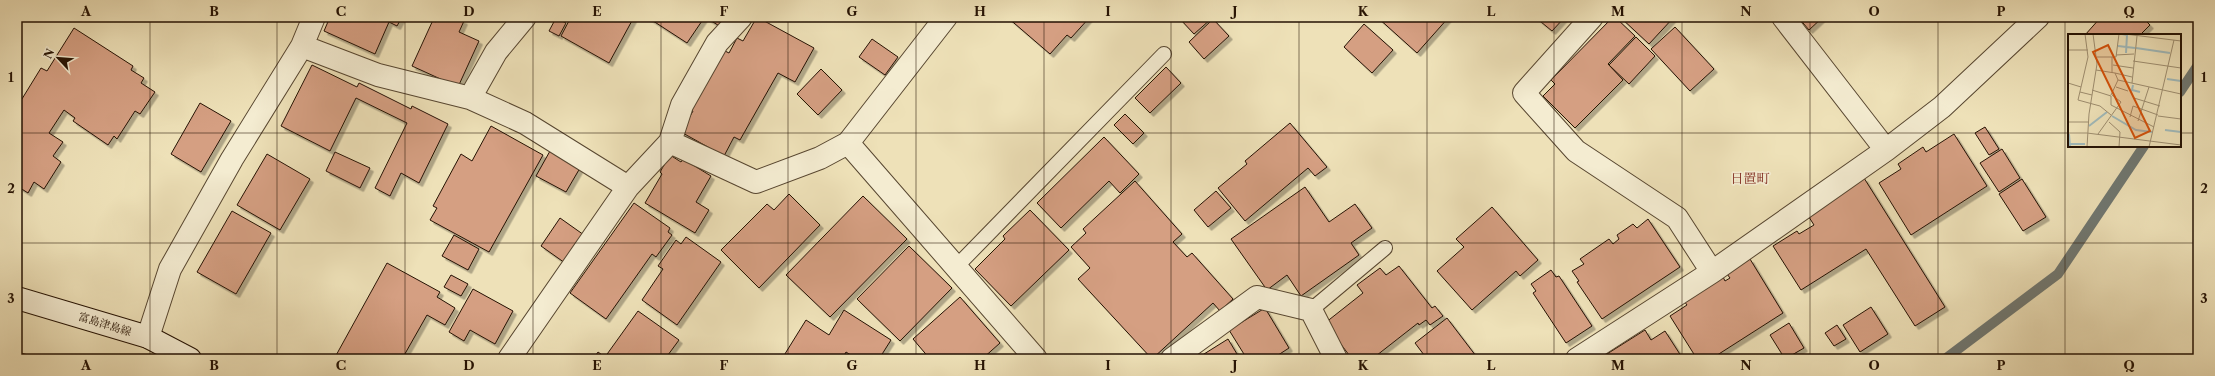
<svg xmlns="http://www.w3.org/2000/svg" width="2215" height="376" font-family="'Libre Caslon Text','Noto Serif JP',serif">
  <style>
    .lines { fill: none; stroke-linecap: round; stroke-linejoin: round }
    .stream { stroke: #6f7771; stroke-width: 10 }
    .building { fill: #d59f82; stroke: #251203; filter: url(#shadow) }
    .lane-casing { stroke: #574630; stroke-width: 16 }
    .street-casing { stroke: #574630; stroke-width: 24 }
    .secondary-casing { stroke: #251203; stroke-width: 24 }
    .lane { stroke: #f4ecd1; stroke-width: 14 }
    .street { stroke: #f4ecd1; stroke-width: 22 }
    .secondary { stroke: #f4ecd1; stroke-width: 22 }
    .grid { fill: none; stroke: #251203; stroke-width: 1; stroke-opacity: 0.55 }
    .labels { text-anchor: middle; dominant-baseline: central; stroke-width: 3.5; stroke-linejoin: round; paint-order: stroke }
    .street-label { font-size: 11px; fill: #251203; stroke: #f4ecd1 }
    .quarter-label { font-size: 13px; fill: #7a1f14; stroke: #f4ecd1 }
    .inset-river { fill: none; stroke: #a0babb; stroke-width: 2 }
    .inset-road { fill: none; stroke: #9e8e70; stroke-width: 1 }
    .view { fill: #d4520b; fill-opacity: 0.15; stroke: #d4520b; stroke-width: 2 }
    .inset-edge { fill: none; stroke: #251203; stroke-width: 2 }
    .neatline { fill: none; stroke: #251203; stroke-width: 1.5 }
    .grid-label { font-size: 13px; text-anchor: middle; font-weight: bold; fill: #251203 }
  </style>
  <defs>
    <filter id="shadow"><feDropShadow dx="3.5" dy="3.5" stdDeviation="0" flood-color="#0004"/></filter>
  </defs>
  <rect width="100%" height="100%" fill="#eee1b8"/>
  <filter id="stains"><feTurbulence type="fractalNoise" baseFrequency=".005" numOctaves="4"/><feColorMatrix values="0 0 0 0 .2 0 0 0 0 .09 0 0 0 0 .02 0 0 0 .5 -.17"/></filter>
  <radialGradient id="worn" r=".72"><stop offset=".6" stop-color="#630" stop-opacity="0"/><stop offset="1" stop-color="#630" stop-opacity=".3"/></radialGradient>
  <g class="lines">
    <!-- stream -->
    <path class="stream" d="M2180 92 2198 65
      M1945 359 2058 274 2144 146"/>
  </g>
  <!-- building -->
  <path class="building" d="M330 17H402L397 26 389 22 375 54 324 31Z
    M438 17H455L464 21 459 32 479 41 458 87 412 66 433 20 436 22Z
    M571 17H634L609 63 561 36Z
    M647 17H703L704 18 687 43Z
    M705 17H728L721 27Z
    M757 17 814 48 795 82 778 73 740 140 734 137 724 156 681 132 693 111 690 109 723 50 729 53 737 38 743 41Z
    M1007 17H1090L1071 38 1067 35 1050 54Z
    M1182 17H1209L1211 19 1194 34 1180 19Z
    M1377 17H1449L1417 53Z
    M1535 17H1565L1552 31Z
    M1613 17H1615L1635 36 1608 64 1623 80 1575 128 1543 96 1555 84 1551 80Z
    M1620 17H1674L1649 44Z
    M1798 17H1823L1809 30Z
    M2101 17H2142L2150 25 2140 35H2085Z
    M556 18 566 23 559 36 549 31Z
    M1213 19 1229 36 1204 59 1189 42Z
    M1364 24 1393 50 1372 73 1344 47Z
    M1675 27 1714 69 1690 91 1651 49Z
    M74 28 133 66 131 70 144 78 141 83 155 92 140 114 135 111 117 139 114 136 108 145 73 121 75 118 64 110 49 133 63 142 53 156 61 162 44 189 34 182 28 193 17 186V107L41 68 47 71Z
    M1636 37 1655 56 1629 84 1609 65Z
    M872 39 898 57 885 75 859 57Z
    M312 65 357 87 359 83 411 109 412 106 448 124 419 183 401 173 390 196 375 188 407 123 356 98 330 151 281 126Z
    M1166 67 1181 83 1150 113 1135 98Z
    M821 69 842 90 818 115 797 94Z
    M200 103 231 121 201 172 171 154Z
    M1125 114 1144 133 1133 144 1114 125Z
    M1290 123 1327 167 1315 176 1308 168 1245 221 1218 188 1247 164 1245 161Z
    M491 126 543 155 489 252 430 220 437 208 433 206 461 154 472 161Z
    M1985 127 1999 149 1989 155 1975 133Z
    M1954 134 1987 186 1911 235 1879 183 1901 169 1898 164 1923 147 1926 152Z
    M1104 137 1139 174 1120 193 1109 181 1061 228 1037 203Z
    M2002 149 2020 178 1999 192 1980 163Z
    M550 151 580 168 566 192 536 176Z
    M335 152 370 168 360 188 326 171Z
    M267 154 310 179 280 230 237 205Z
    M670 155 681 162 683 159 711 176 696 202 709 210 695 233 645 203 662 174 660 172Z
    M1864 178 1945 307 1915 326 1866 249 1801 290 1773 246 1797 231 1799 234 1814 225 1807 214Z
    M2022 179 2046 217 2023 231 1999 194Z
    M1135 181 1182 234 1173 242 1187 257 1192 253 1233 299 1220 311 1213 303 1152 359 1078 279 1090 268 1071 247 1086 233 1083 229Z
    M1305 187 1329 222 1355 204 1372 228 1351 243 1359 255 1301 296 1287 275 1267 290 1231 239Z
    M1216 191 1231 208 1208 227 1194 210Z
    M789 194 820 225 759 288 721 250 767 204 774 210Z
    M863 196 907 239 830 317 786 275Z
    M634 203 670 228 668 232 672 235 656 257 652 254 606 319 570 293Z
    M1492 207 1538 260 1520 276 1516 271 1472 310 1437 271 1464 247 1456 239Z
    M1030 210 1069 250 1011 306 975 269 1005 239 1003 236Z
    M232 211 271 233 236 294 197 272Z
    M560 218 584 235 565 263 541 246Z
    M1648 219 1680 267 1602 319 1577 282 1579 281 1572 271 1584 264 1580 259 1609 239 1613 244 1619 239 1617 235 1633 224 1637 228Z
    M454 235 479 249 468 270 442 256Z
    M686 237 721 262 677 325 642 300 663 269 658 266 676 240 681 244Z
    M909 246 952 288 900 341 857 299Z
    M1750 259 1783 313 1711 359H1697L1670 316 1687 305 1684 301 1723 277 1725 281 1730 278 1727 274Z
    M387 263 440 292 437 297 455 308 445 325 427 315 402 359H334Z
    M1399 266 1432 308 1435 306 1443 316 1430 325 1426 320 1419 325 1418 323 1372 359H1352L1325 323 1363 293 1357 285 1380 268 1386 275Z
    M1551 270 1556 277 1559 276 1592 326 1566 343 1533 293 1536 291 1531 284Z
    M451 275 468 284 461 296 444 287Z
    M473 289 513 311 495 344 470 330 464 341 449 332Z
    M960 297 1000 343 982 359H930L913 339Z
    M1871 307 1888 334 1860 352 1843 325Z
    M1265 308 1289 348 1272 359H1247L1229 330Z
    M844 310 891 340 879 359H857L846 352 842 359H787L783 357 806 320 829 335Z
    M638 311 679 340 665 359H593L598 352 605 357Z
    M1447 318 1476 356 1472 359H1427L1415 343Z
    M1789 323 1804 348 1785 359 1770 335Z
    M1837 325 1846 339 1834 346 1825 333Z
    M1645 330 1651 340 1665 331 1683 359H1599Z
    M1228 339 1240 359H1196Z
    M17 352 43 359H17Z"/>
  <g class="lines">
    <defs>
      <path id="lane" d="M956 267 1164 54
        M1311 310 1385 248"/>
      <path id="street" d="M1592 17 1524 93 1576 151 1677 218 1712 272
        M1783 17 1886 150
        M302 46 378 75 470 98 525 123 628 187
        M470 98 496 52 525 17
        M670 142 682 105 717 43 741 17
        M848 143 1036 359
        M148 337 170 269 232 159 302 46 314 17
        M509 359 628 187 670 142 756 182 820 158 848 143 946 17
        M1172 359 1257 297 1311 310 1336 359
        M1577 359 1712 272 1886 150 1942 107 2038 17"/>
      <path id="secondary" d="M17 298 148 337 190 359"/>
    </defs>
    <!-- lane casing -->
    <use href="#lane" class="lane-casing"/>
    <!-- street casing -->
    <use href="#street" class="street-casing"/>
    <!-- secondary casing -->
    <use href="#secondary" class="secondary-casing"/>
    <!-- lane -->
    <use href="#lane" class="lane"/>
    <!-- street -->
    <use href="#street" class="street"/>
    <!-- secondary -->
    <use href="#secondary" class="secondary"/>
  </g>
  <!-- grid -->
  <path class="grid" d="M150 17V359M277 17V359M405 17V359M533 17V359M661 17V359M788 17V359M916 17V359M1044 17V359M1171 17V359M1299 17V359M1427 17V359M1554 17V359M1682 17V359M1810 17V359M1938 17V359M2065 17V359M17 133H2069M2180 133H2198M17 243H2198"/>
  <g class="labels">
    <!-- street labels -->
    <g class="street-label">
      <text transform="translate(105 324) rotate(17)">富島津島線</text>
    </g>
    <!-- quarter labels -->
    <g class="quarter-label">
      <text x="1750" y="178">日置町</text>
    </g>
  </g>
  <!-- overview -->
  <g transform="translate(2068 34)">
    <rect width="113" height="113" fill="#eee1b8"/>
    <path class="inset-river" d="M54 0 59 1 58 19M50 12 67 14M68 14 102 19M99 45 113 47M65 51 64 56 72 58M44 82 68 96 84 98M21 92 39 78M97 96 113 98M1 100 2 113M2 110H17"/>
    <path class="inset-road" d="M17 0 20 23 10 66 32 72 43 81M57 0 113 7M0 16H20M48 21 66 20M29 23H48L51 0M44 23V39M65 27 113 34M45 31 65 34M28 36 47 39 50 46 113 60M47 39 64 43M0 49 13 53M64 49 69 2M48 53 60 57M24 56 43 62V71L86 93M12 58 24 61M43 61 50 46M66 64 92 72M90 82 113 85M62 83 65 72 90 81M70 87 81 53M0 88H20M41 88 52 98 51 113M0 99H19L113 111M30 100 53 68 44 61M19 113 21 80 29 30 25 0M81 113 106 6"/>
    <path class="view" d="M40 11 82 97 67 104 25 18Z"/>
    <rect width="113" height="113" class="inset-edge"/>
  </g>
  <!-- margin -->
  <rect width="2215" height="376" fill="none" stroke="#eee1b8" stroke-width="44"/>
  <!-- north arrow -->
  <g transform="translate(58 58) rotate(296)" stroke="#f4ecd1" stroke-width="3" paint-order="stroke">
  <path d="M0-3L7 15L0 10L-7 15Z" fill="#251203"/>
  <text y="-6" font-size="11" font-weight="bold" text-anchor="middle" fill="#251203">N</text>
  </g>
  <rect x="22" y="22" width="2171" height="332" class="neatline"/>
  <g class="grid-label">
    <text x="86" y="16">A</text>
    <text x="214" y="16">B</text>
    <text x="341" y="16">C</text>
    <text x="469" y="16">D</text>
    <text x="597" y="16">E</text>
    <text x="724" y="16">F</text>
    <text x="852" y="16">G</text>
    <text x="980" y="16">H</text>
    <text x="1108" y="16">I</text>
    <text x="1235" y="16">J</text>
    <text x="1363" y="16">K</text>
    <text x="1491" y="16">L</text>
    <text x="1618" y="16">M</text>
    <text x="1746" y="16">N</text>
    <text x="1874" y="16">O</text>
    <text x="2001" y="16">P</text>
    <text x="2129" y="16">Q</text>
    <text x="11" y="82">1</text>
    <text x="2204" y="82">1</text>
    <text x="11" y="193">2</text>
    <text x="2204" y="193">2</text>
    <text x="11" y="303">3</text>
    <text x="2204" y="303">3</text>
    <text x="86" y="370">A</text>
    <text x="214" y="370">B</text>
    <text x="341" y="370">C</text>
    <text x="469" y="370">D</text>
    <text x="597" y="370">E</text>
    <text x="724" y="370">F</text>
    <text x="852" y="370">G</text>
    <text x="980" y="370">H</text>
    <text x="1108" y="370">I</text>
    <text x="1235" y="370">J</text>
    <text x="1363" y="370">K</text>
    <text x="1491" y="370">L</text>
    <text x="1618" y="370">M</text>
    <text x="1746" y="370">N</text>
    <text x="1874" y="370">O</text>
    <text x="2001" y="370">P</text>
    <text x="2129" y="370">Q</text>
  </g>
  <rect width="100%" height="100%" filter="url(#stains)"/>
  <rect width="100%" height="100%" fill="url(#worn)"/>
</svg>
